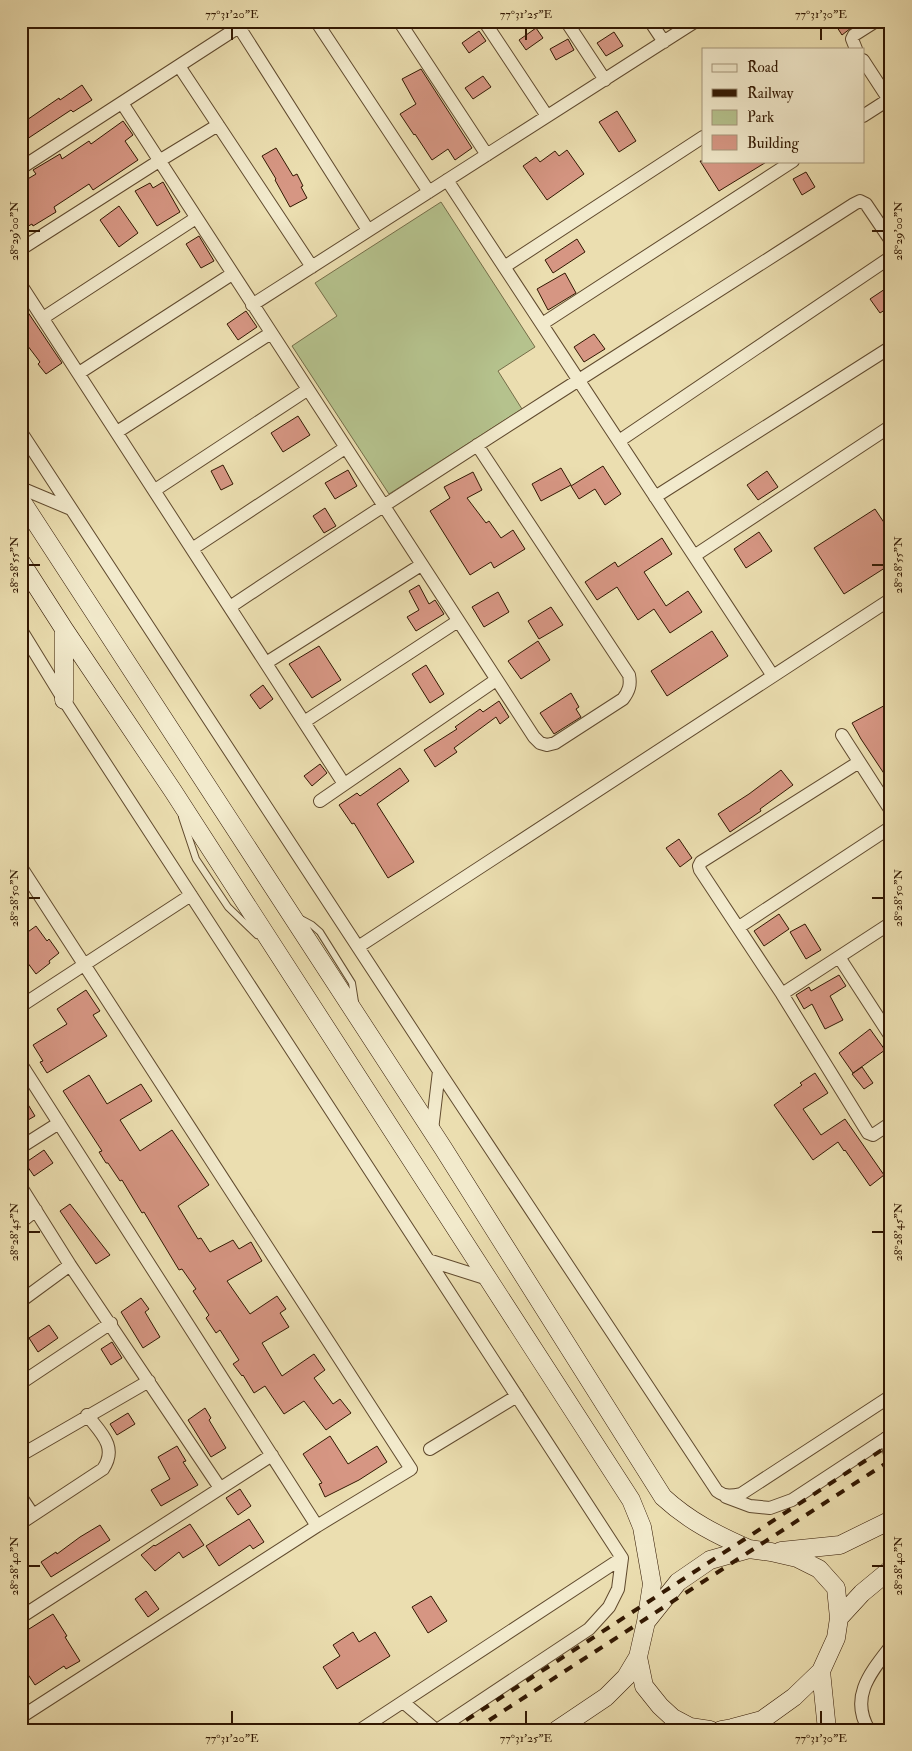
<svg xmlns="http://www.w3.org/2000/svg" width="912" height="1751" font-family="'IM FELL Double Pica',serif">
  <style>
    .green { fill: #b5c28d; stroke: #746d48 }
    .building { fill: #d69683; stroke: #321802 }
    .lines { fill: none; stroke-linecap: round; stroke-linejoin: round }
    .lane-casing { stroke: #604a2e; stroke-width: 8 }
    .street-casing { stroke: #604a2e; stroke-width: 14 }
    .secondary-casing { stroke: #321802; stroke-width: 19 }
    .lane { stroke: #f2eacc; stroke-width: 6 }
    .street { stroke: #f2eacc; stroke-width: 12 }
    .secondary { stroke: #f2eacc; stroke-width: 18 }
    .rail { stroke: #321802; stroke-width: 4; stroke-dasharray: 9 9; stroke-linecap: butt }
    .ticks { fill: none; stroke: #321802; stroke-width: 2 }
    .neatline { fill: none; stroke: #321802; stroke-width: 2 }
    .ticks-label { font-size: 12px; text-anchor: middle; fill: #321802 }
  </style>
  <rect width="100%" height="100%" fill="#ebdeb0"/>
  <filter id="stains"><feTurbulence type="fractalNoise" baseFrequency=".004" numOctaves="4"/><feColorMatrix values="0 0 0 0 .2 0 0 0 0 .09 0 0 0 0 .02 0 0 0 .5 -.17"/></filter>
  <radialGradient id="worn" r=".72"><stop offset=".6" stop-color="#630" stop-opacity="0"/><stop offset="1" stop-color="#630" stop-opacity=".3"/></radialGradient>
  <!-- green -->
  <path class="green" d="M441 202 535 347 498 371 522 409 389 494 292 346 337 316 315 283Z"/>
  <!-- building -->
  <path class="building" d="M833 21H860L842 35Z
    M536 28 543 38 526 50 519 40Z
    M479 31 486 41 469 53 462 43Z
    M614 32 623 46 606 56 597 43Z
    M568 39 574 50 556 60 550 49Z
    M421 69 472 148 455 160 448 149 432 160 415 134 414 135 400 114 416 104 402 79Z
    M483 76 491 87 473 99 465 88Z
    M82 85 92 100 73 112 71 110 21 143V124L59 98 60 100Z
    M617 111 636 141 619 152 599 122Z
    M123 121 133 135 125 141 138 160 93 190 89 184 54 207 56 212 33 226 32 224 21 230V183L36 174 33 170 60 154 62 159 89 141 91 144Z
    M276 148 293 176 297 174 303 186 301 187 307 198 290 207 275 180 276 179 262 156Z
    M567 150 584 174 547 200 523 166 536 157 540 162 555 151 559 156Z
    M700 161H768L719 191Z
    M806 172 815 187 802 195 793 179Z
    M163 182 180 212 157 226 135 191 150 183 153 188Z
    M119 206 138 233 119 247 100 220Z
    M199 236 214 261 201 268 186 244Z
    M577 239 585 252 553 273 545 260Z
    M565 273 576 293 548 310 537 289Z
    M891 285V306L880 313 870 299Z
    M21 302 62 363 46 374 38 364 40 362 21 337Z
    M246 311 257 327 238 340 227 324Z
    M594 334 605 349 584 362 574 347Z
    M298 416 310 435 283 452 271 433Z
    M223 465 233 484 221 490 211 471Z
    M603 466 621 494 605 505 595 489 579 499 571 486Z
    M561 468 571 485 541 501 532 484Z
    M348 470 357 486 335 499 325 483Z
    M767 471 778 487 758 500 747 485Z
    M473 472 482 490 467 498 486 523 489 521 501 538 513 530 525 549 494 568 491 562 470 575 430 511 450 498 444 487Z
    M325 508 336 526 324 533 313 516Z
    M875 509 891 533V564L844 594 814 548Z
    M759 532 772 551 746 568 734 549Z
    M662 538 672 554 644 572 666 606 688 591 702 612 670 633 654 609 638 620 617 587 597 600 585 582 615 562 618 567Z
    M419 585 429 604 435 600 444 614 416 631 407 617 419 610 409 591Z
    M498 592 509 612 484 627 472 607Z
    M551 607 563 625 539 639 528 621Z
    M712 631 728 656 667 696 651 671Z
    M538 641 550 660 521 679 508 661Z
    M319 646 341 680 312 698 289 664Z
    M426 665 444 694 430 703 412 674Z
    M263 685 273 699 260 709 250 695Z
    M571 693 579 707 576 709 581 717 554 734 540 713Z
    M499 701 509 717 500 724 496 717 454 748 457 752 435 767 424 750 457 729 455 727 480 709 483 712Z
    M891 702V784L861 739 852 723Z
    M320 764 327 773 312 786 304 776Z
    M400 768 409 781 377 804 414 862 388 878 354 823 352 824 339 805 357 793 360 796Z
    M781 770 793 785 760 809 761 811 730 832 718 814 749 794Z
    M679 839 692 858 680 867 666 848Z
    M779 914 789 929 764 946 754 931Z
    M805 924 821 950 806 959 790 932Z
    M36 926 47 941 49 939 59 953 49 961 50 963 36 974 21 954V937Z
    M839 975 846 986 830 996 843 1020 825 1029 812 1004 804 1009 796 995 809 987 811 991Z
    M86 990 100 1011 93 1015 107 1036 47 1073 40 1062 43 1061 33 1045 67 1024 57 1009Z
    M870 1029 885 1050 853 1073 839 1053Z
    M862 1067 873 1083 864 1089 852 1074Z
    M815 1073 828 1093 803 1109 821 1135 845 1119 884 1175 870 1186 845 1150 844 1151 838 1142 813 1160 774 1105 802 1085 800 1083Z
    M89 1075 107 1104 141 1084 152 1101 120 1120 140 1151 172 1130 191 1158 209 1185 178 1206 198 1239 201 1238 210 1252 233 1240 239 1249 251 1242 262 1261 227 1281 250 1314 277 1296 286 1309 280 1313 289 1327 262 1343 282 1376 314 1354 325 1370 314 1378 333 1404 340 1399 351 1413 326 1430 304 1401 284 1414 265 1386 254 1393 243 1375 242 1376 233 1364 239 1360 220 1330 216 1333 206 1318 209 1315 193 1291 196 1289 182 1269 179 1270 144 1212 142 1213 122 1180 120 1181 108 1163H106L99 1152 102 1151 63 1091Z
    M21 1093 35 1116 21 1124Z
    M44 1150 53 1163 34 1176 25 1163Z
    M70 1204 110 1255 96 1264 60 1211Z
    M141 1298 149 1309 145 1312 160 1337 143 1348 121 1312Z
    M49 1325 58 1338 38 1352 29 1338Z
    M112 1342 122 1358 111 1365 101 1349Z
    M205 1408 211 1418 209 1420 226 1448 211 1457 188 1420Z
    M128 1413 135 1424 117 1435 110 1424Z
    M330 1436 348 1464 377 1446 387 1462 359 1480 325 1497 319 1484 322 1483 303 1454Z
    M177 1446 186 1461 183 1462 198 1485 161 1506 151 1490 170 1479 158 1457Z
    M240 1489 251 1506 238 1515 226 1498Z
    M249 1519 264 1542 253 1549 250 1545 219 1566 206 1546Z
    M190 1524 204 1545 183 1558 179 1552 155 1571 141 1555 154 1545 155 1546Z
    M100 1525 110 1540 51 1577 41 1562 56 1552 57 1554 80 1537Z
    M146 1591 159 1609 148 1617 135 1599Z
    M431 1596 447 1621 428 1633 412 1607Z
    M53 1614 67 1636 65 1637 80 1661 66 1669 64 1666 35 1685 21 1664V1634Z
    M353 1632 359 1642 375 1632 390 1656 337 1689 323 1667 340 1656 333 1645Z"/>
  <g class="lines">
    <defs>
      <path id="lane" d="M182 817 196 859 228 907 257 935
        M299 918 312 925 320 932 352 983 355 1002"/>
      <path id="street" d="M316 21 429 192
        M399 21 487 155
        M484 21 547 116
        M566 21 605 80
        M650 21 664 42
        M239 27 368 230
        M856 49 852 39 854 35 876 21
        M863 60 891 103
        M179 66 312 267
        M122 103 534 737 540 743 547 745 555 743 623 699C629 691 631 685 629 675L477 445
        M863 116 891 98
        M21 168 248 21
        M447 180 773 676
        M21 249 159 161 218 125
        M504 267 703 137
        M21 285 344 784
        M252 305 696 21
        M43 318 196 218
        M542 324 793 161
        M79 373 232 274
        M21 432 439 1071 717 1491C725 1497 732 1496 741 1494L891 1396
        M117 432 271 333
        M619 441 891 257
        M21 488 71 509
        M155 490 307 390
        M655 497 891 347
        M192 549 345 448
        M694 556 891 426
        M230 607C436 469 646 338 854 204L860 201 866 204 891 241
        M21 630 64 700 622 1558 618 1589 609 1607 589 1629 437 1730
        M266 663 421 565
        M304 722 458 621
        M842 735 891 811
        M859 762 701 862 699 866 700 870 782 994 868 1133 873 1135 891 1123
        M320 801 496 680
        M21 867 411 1469 317 1526 21 1717
        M739 927 891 827
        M358 947 891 599
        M839 957 891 1037
        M782 994 891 923
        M21 1006 191 895
        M21 1064 317 1526
        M432 1130 439 1071
        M21 1147 59 1123
        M21 1187 70 1265 220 1488
        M21 1222 36 1210
        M428 1260 488 1279
        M21 1301 70 1265
        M21 1383 111 1323
        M886 1438 891 1458
        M430 1449 517 1396
        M21 1455 149 1381
        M21 1497 33 1515
        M726 1497 750 1506 770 1508 792 1500 891 1435
        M21 1523 103 1469C118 1447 101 1433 87 1415
        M21 1617 272 1455
        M403 1702 436 1730
        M360 1730 622 1558
        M869 1730C849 1697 871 1672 891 1646"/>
      <path id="secondary" d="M21 500 443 1148 663 1497C689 1521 717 1535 749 1549
        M21 562 64 629 173 791 631 1500 642 1527 652 1584 646 1622
        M64 700V629
        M781 1551 840 1545 891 1520
        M839 1618 862 1593 891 1569
        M821 1671 827 1730
        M557 1730 606 1697 626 1677 638 1657
        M710 1730 690 1727 673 1718 660 1706 644 1686 638 1657 646 1622 678 1582 710 1560 749 1549 771 1552 797 1558 819 1569 836 1588 839 1618 836 1638 821 1671 794 1697 762 1720 732 1728 721 1730"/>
    </defs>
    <!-- lane casing -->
    <use href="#lane" class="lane-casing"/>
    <!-- street casing -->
    <use href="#street" class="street-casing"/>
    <!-- secondary casing -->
    <use href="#secondary" class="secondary-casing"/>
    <!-- lane -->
    <use href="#lane" class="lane"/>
    <!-- street -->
    <use href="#street" class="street"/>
    <!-- secondary -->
    <use href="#secondary" class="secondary"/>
    <!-- rail -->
    <path class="rail" d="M451 1730 891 1444
      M474 1730 891 1460"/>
  </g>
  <!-- ticks -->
  <path class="ticks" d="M232 28V40M526 28V40M821 28V40M28 231H40M872 231H884M28 565H40M872 565H884M28 898H40M872 898H884M28 1232H40M872 1232H884M28 1566H40M872 1566H884M232 1711V1724M526 1711V1724M821 1711V1724"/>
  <!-- margin -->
  <rect width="912" height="1751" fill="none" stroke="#ebdeb0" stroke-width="55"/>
  <!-- legend -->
  <rect x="702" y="48" width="162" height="115" fill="#f2eacc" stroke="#a5967b"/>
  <rect x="712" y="64" width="25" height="8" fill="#f2eacc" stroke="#a5967b"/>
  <text x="747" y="72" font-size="15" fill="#321802">Road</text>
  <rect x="712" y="89" width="25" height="8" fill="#321802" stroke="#a5967b"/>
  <text x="747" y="98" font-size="15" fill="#321802">Railway</text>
  <rect x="712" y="110" width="25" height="15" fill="#b5c28d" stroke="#a5967b"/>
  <text x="747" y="122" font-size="15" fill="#321802">Park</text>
  <rect x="712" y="135" width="25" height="15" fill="#d69683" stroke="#a5967b"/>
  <text x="747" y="148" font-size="15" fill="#321802">Building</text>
  <rect x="28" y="28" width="856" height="1696" class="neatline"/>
  <g class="ticks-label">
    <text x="232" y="18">77°31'20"E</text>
    <text x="526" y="18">77°31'25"E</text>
    <text x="821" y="18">77°31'30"E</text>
    <text transform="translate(14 231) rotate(-90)" y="4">28°29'00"N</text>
    <text transform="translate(898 231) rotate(-90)" y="4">28°29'00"N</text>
    <text transform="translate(14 565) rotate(-90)" y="4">28°28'55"N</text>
    <text transform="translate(898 565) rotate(-90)" y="4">28°28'55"N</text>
    <text transform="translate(14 898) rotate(-90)" y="4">28°28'50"N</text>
    <text transform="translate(898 898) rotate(-90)" y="4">28°28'50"N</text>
    <text transform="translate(14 1232) rotate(-90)" y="4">28°28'45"N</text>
    <text transform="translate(898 1232) rotate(-90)" y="4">28°28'45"N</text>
    <text transform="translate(14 1566) rotate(-90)" y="4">28°28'40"N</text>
    <text transform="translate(898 1566) rotate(-90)" y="4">28°28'40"N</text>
    <text x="232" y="1742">77°31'20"E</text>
    <text x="526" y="1742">77°31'25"E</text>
    <text x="821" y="1742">77°31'30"E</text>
  </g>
  <rect width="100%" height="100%" filter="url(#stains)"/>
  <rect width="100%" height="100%" fill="url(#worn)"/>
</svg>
